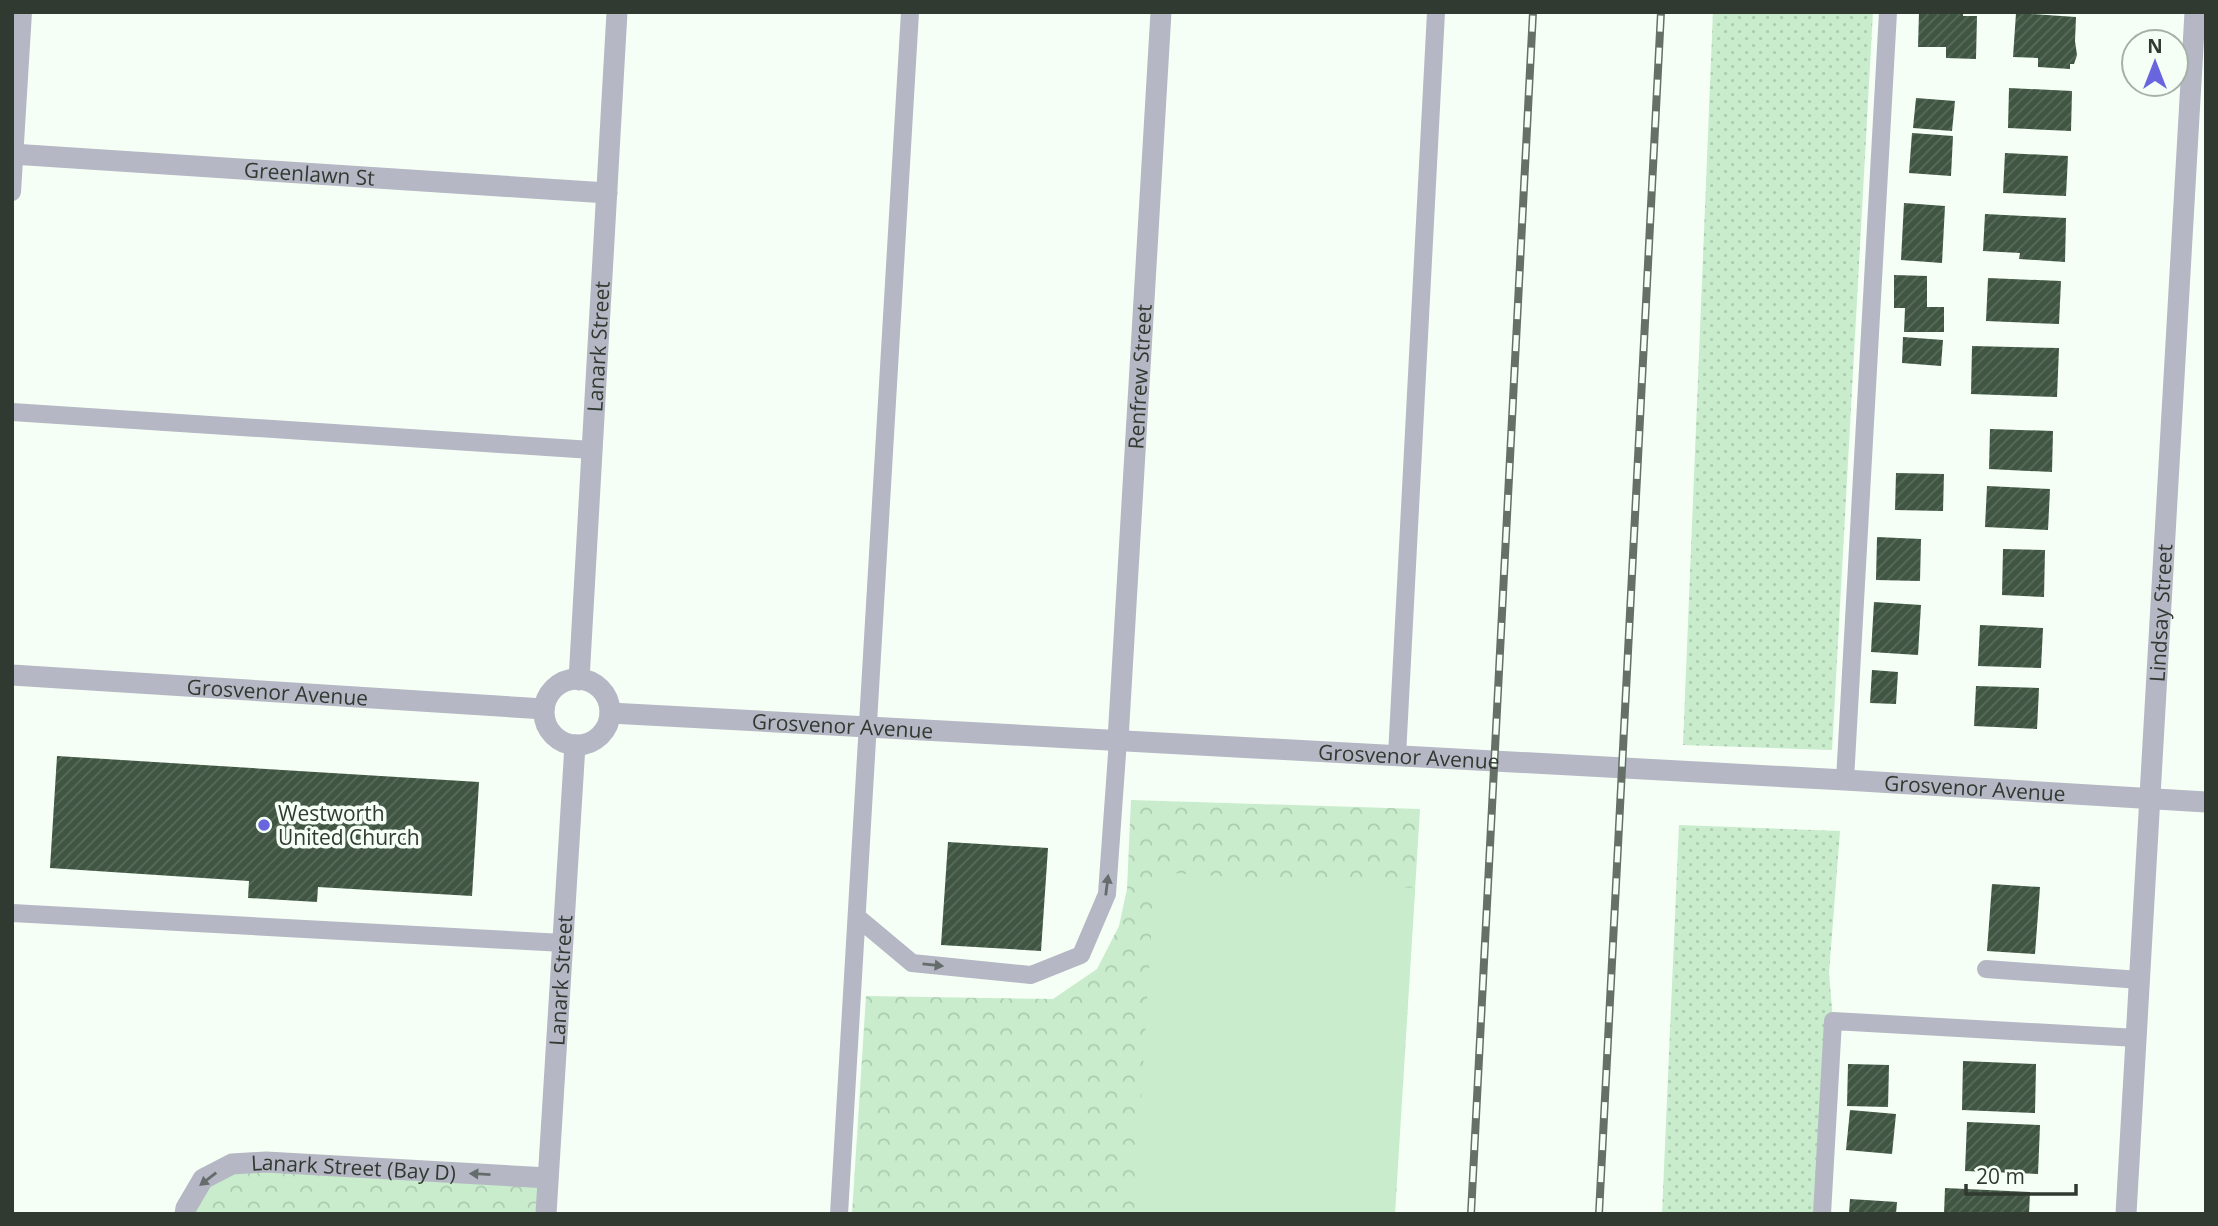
<svg xmlns="http://www.w3.org/2000/svg" width="2218" height="1226" font-family="'Open Sans',sans-serif">
  <style>
    .grass { fill: url(#grass-dots) }
    .forest { fill: url(#forest-crowns) }
    .garden { fill: #c8eccc }
    .building { fill: url(#building-hatch) }
    .lines { fill: none; stroke-linecap: round; stroke-linejoin: round }
    .lane { stroke: #b5b7c4; stroke-width: 18 }
    .street { stroke: #b5b7c4; stroke-width: 21 }
    .rail-casing { stroke: #667067; stroke-width: 8 }
    .rail { stroke: #f5fff5; stroke-width: 5; stroke-dasharray: 16; stroke-linecap: butt }
    .oneway { fill: #656c6c }
    .poi-dot { fill: #6965df; stroke: #f5fff5; stroke-width: 2.5 }
    .labels { text-anchor: middle; dominant-baseline: central; stroke-width: 7; stroke-linejoin: round; paint-order: stroke }
    .street-label { font-size: 21px; fill: #303a31; stroke: #f5fff5 }
    .poi-label { font-size: 21px; fill: #303a31; stroke: #f5fff5; text-anchor: start }
  </style>
  <defs>
    <pattern id="grass-dots" width="8" height="8" patternUnits="userSpaceOnUse" patternTransform="scale(1.75)"><rect width="8" height="8" fill="#c8eccc"/><path d="M2 2h.1M6 6h.1" fill="none" stroke="#accbb0" stroke-width="1.8" stroke-linecap="round"/></pattern>
    <pattern id="forest-crowns" width="20" height="18" patternUnits="userSpaceOnUse" patternTransform="scale(1.75)"><rect width="20" height="18" fill="#c8eccc"/><path d="M2 6a3 3 0 1 1 6 0M12 15a3 3 0 1 1 6 0" fill="none" stroke="#accbb0"/></pattern>
    <pattern id="building-hatch" width="6" height="6" patternUnits="userSpaceOnUse" patternTransform="scale(1.75)"><rect width="6" height="6" fill="#405643"/><path d="M-1 1l2-2M0 6l6-6M5 7l2-2" fill="none" stroke="#5a6c5c"/></pattern>
  </defs>
  <rect width="100%" height="100%" fill="#f5fff5"/>
  <!-- grass -->
  <path class="grass" d="M1713 12H1873L1832 750 1683 745Z
    M1679 825 1840 831 1829 973 1833 1021 1822 1214H1662Z"/>
  <!-- forest -->
  <path class="forest" d="M1131 800 1420 809 1395 1214H852L866 996 1053 999 1097 969 1119 926 1127 889Z
    M232 1164 548 1178 546 1214H185L186 1208Z"/>
  <!-- garden -->
  <path class="garden" d="M1155 872 1415 888 1394 1214H1134Z"/>
  <!-- building -->
  <path class="building" d="M1919 12H1963V16H1977L1976 59 1946 58V47H1918Z
    M2016 13 2076 17 2075 41 2077 55 2074 64H2070V69L2038 67V58L2013 57Z
    M2009 88 2072 91 2071 131 2008 128Z
    M1916 98 1955 101 1952 131 1913 128Z
    M1912 133 1953 136 1951 176 1909 173Z
    M2005 153 2068 156 2066 196 2003 193Z
    M1904 203 1945 206 1942 263 1901 260Z
    M1985 214 2066 218 2065 262 2019 259 2020 253 1983 251Z
    M1894 275 1927 276V307H1944V332H1904L1905 308H1894Z
    M1988 278 2061 281 2059 324 1986 321Z
    M1903 337 1943 340 1941 366 1902 363Z
    M1972 346 2059 348 2057 397 1971 394Z
    M1990 429 2053 431 2052 472 1989 469Z
    M1896 473 1944 474 1943 511 1895 510Z
    M1987 486 2050 489 2048 530 1985 527Z
    M1877 537 1921 539 1920 581 1876 580Z
    M2003 549 2045 550 2044 597 2002 595Z
    M1874 602 1921 605 1918 655 1871 652Z
    M1980 625 2043 628 2041 668 1978 666Z
    M1872 670 1898 672 1896 704 1870 703Z
    M1976 686 2039 688 2037 729 1974 726Z
    M57 756 479 782 472 896 318 887 317 902 248 898 249 881 50 868Z
    M948 842 1048 848 1041 951 941 945Z
    M1992 884 2040 887 2035 954 1987 951Z
    M1963 1061 2036 1064 2035 1113 1962 1110Z
    M1848 1064 1889 1065 1888 1107 1847 1106Z
    M1850 1110 1896 1114 1892 1154 1846 1150Z
    M1967 1122 2040 1125 2038 1174 1965 1171Z
    M1945 1188 2030 1192 2029 1214H1944Z
    M1850 1199 1897 1202 1896 1214H1849Z"/>
  <g class="lines">
    <!-- lane -->
    <path class="lane" d="M12 192 23 12
      M12 412 592 450
      M1397 756 1436 12
      M1845 780 1888 12
      M12 913 563 943
      M857 917 912 963 1031 975 1081 955 1107 894 1118 740
      M1986 969 2140 980
      M839 1214 910 12
      M1822 1214 1833 1021 2137 1038"/>
    <!-- street -->
    <g class="street">
      <path id="s1" d="M12 154 607 193"/>
      <path id="s2" d="M12 675 544 709"/>
      <circle cx="577" cy="712" r="33"/>
      <path id="s3" d="M579 680 617 12"/>
      <path id="s4" d="M610 713 1845 780 2206 802"/>
      <path id="s5" d="M1118 740 1161 12"/>
      <path id="s6" d="M185 1214 186 1208 203 1179 232 1164 266 1162 548 1178"/>
      <path id="s7" d="M546 1214 575 745"/>
      <path id="s8" d="M2126 1214 2195 12"/>
    </g>
    <defs>
      <path id="rail" d="M1471 1214 1533 12
        M1599 1214 1661 12"/>
    </defs>
    <!-- rail casing -->
    <use href="#rail" class="rail-casing"/>
    <!-- rail -->
    <use href="#rail" class="rail"/>
  </g>
  <!-- one-way arrows -->
  <defs><path id="oneway-solid" d="M-6-.8H1V-3.2L6.5 0L1 3.2V.8H-6Z" transform="scale(1.75)"/></defs>
  <g class="oneway">
    <use href="#oneway-solid" transform="translate(1107 885) rotate(-83)"/>
    <use href="#oneway-solid" transform="translate(933 965) rotate(6)"/>
    <use href="#oneway-solid" transform="translate(480 1174) rotate(-177)"/>
    <use href="#oneway-solid" transform="translate(208 1179) rotate(142)"/>
  </g>
  <!-- markers -->
  <circle class="poi-dot" cx="264" cy="825" r="7"/>
  <g class="labels">
    <!-- street labels -->
    <g class="street-label">
      <text stroke="none"><textPath href="#s1" startOffset="298">Greenlawn St</textPath></text>
      <text stroke="none"><textPath href="#s3" startOffset="334">Lanark Street</textPath></text>
      <text stroke="none"><textPath href="#s5" startOffset="364">Renfrew Street</textPath></text>
      <text stroke="none"><textPath href="#s8" startOffset="602">Lindsay Street</textPath></text>
      <text stroke="none"><textPath href="#s2" startOffset="266">Grosvenor Avenue</textPath></text>
      <text stroke="none"><textPath href="#s4" startOffset="233">Grosvenor Avenue</textPath></text>
      <text stroke="none"><textPath href="#s4" startOffset="800">Grosvenor Avenue</textPath></text>
      <text stroke="none"><textPath href="#s4" startOffset="1367">Grosvenor Avenue</textPath></text>
      <text stroke="none"><textPath href="#s7" startOffset="234">Lanark Street</textPath></text>
      <text stroke="none"><textPath href="#s6" startOffset="194">Lanark Street (Bay D)</textPath></text>
    </g>
    <!-- poi labels -->
    <g class="poi-label">
      <text x="278" y="813">Westworth<tspan x="278" dy="24">United Church</tspan></text>
    </g>
  </g>
  <!-- border -->
  <rect width="2218" height="1226" fill="none" stroke="#303a31" stroke-width="28"/>
  <!-- north arrow -->
  <g transform="translate(2155 63)"><circle r="33" fill="#f5fff5" stroke="#a6b0a7" stroke-width="2"/>
  <path d="M0-5L12 26L0 18L-12 26Z" fill="#6965df"/>
  <text y="-10" font-size="19" font-weight="bold" text-anchor="middle" fill="#303a31">N</text>
  </g>
  <!-- scale -->
  <path d="M1966 1184v10h110v-10" fill="none" stroke="#303a31" stroke-width="3.5"/>
  <text x="1976" y="1184" font-size="21" fill="#303a31" stroke="#f5fff5" stroke-width="5" paint-order="stroke">20 m</text>
</svg>
